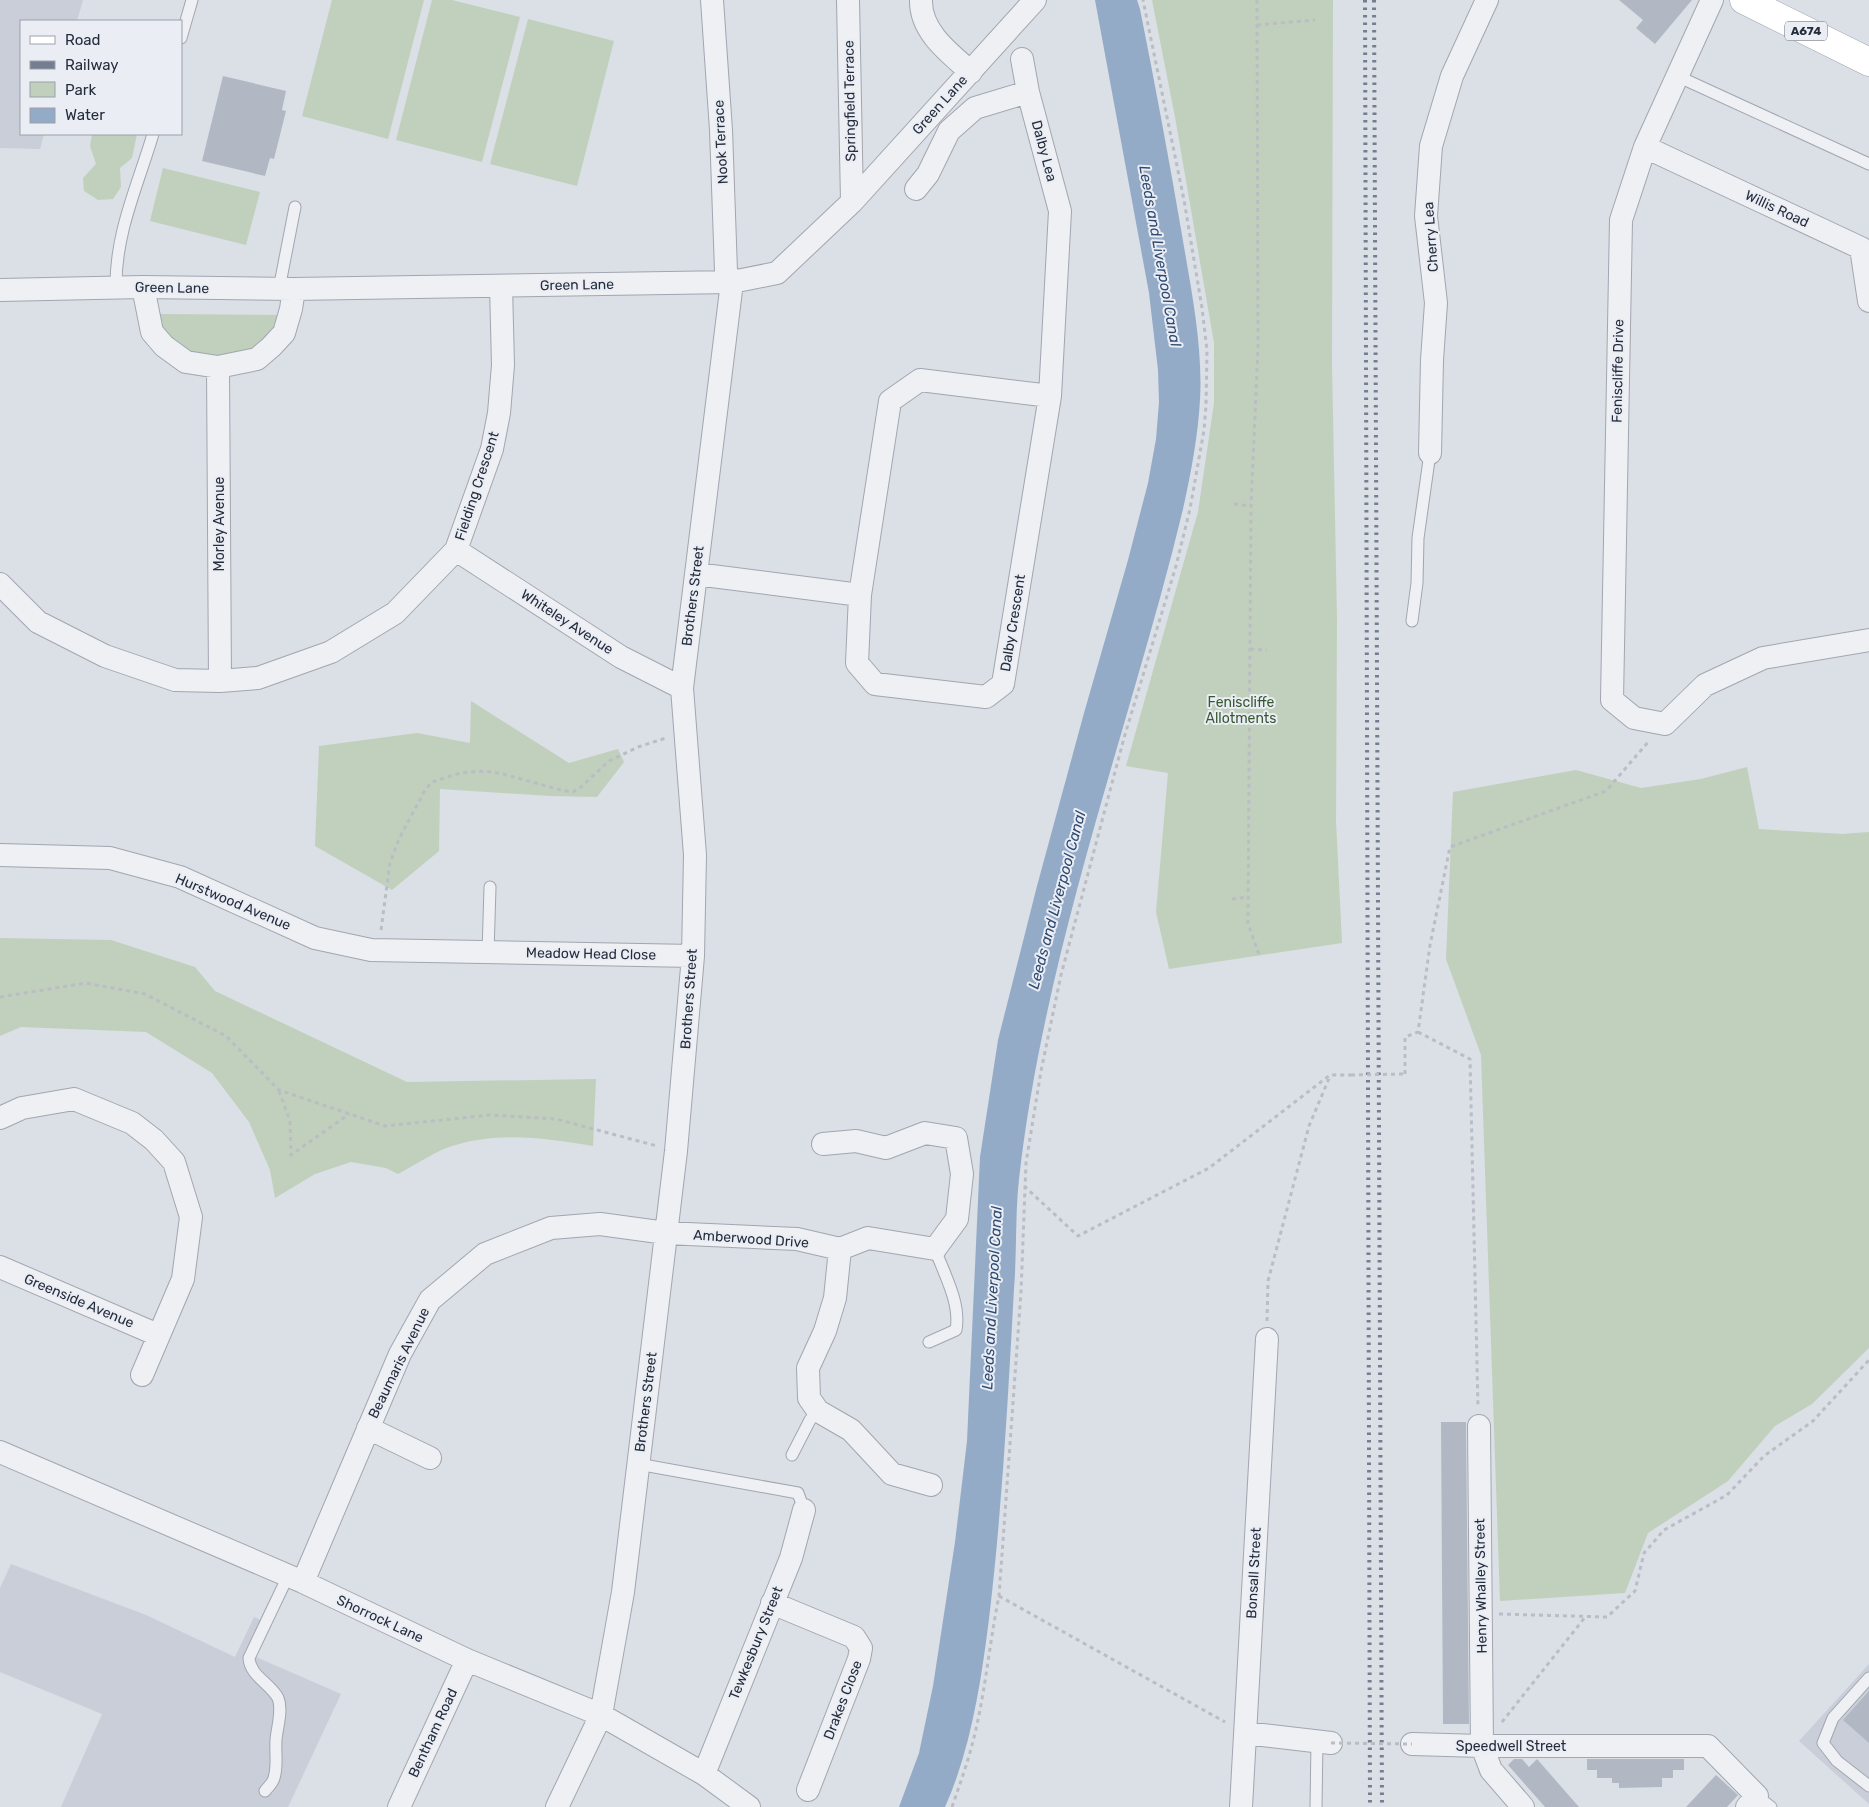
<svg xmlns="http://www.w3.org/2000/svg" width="1869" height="1807" font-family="Rubik,sans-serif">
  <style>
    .built { fill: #c9ced8 }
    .green { fill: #c0d0bc }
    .water { fill: #94abc8 }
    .building { fill: #b2b8c3 }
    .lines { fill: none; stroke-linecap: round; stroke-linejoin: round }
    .service-casing { stroke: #a1a6b0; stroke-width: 13 }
    .minor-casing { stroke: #a1a6b0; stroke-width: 24 }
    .primary-casing { stroke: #9aa3b2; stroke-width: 29 }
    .path { stroke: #babdc4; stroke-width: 3; stroke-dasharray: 4 4; stroke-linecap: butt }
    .service { stroke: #eef0f4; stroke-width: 11 }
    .minor { stroke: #eef0f4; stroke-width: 22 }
    .primary { stroke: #fff; stroke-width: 28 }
    .rail { stroke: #747e90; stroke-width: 4; stroke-dasharray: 2.5 5; stroke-linecap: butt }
    .path-bridge { stroke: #babdc4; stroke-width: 3; stroke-dasharray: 4 4; stroke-linecap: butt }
    .labels { text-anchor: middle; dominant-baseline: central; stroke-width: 4; stroke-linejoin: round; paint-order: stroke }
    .shield { fill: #eaeef4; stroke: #606673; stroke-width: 1 }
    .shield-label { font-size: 12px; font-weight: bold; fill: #252c3c }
    .street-label { font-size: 14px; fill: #252c3c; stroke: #eaeef4 }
    .park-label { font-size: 14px; fill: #375832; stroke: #eaeef4 }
    .water-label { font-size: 15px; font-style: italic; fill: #2e4971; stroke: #eaeef4 }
  </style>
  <rect width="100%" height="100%" fill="#dbdfe6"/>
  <!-- built -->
  <path class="built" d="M0 0H83L77 21H21V134H44L40 149 0 148Z
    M11 1564 146 1615 235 1657 254 1617 271 1625 256 1657 341 1694 288 1807H61L102 1714 0 1672V1588Z
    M1869 1664V1804L1799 1741Z"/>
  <!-- green -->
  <path class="green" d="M332 0H424L388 139 302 116Z
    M432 0H452L520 17 482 162 396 140Z
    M1152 0H1333L1332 364 1337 619 1336 821 1342 943 1169 969 1156 912 1168 773 1126 766 1198 512 1214 403V343L1175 117Z
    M528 19 614 41 577 186 490 164Z
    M92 134H137L132 158 120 168 121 187 113 199 98 200 84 191 83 178 96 164 90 146Z
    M163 168 260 192 246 245 150 221Z
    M160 314 283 315 264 346 217 358 181 349 162 331Z
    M471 701 569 763 618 749 624 762 597 797 550 796 440 789 439 851 392 890 315 846 319 746 417 733 470 743Z
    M1747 767 1759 829 1843 834 1869 832V1348L1812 1404 1775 1426 1728 1481 1648 1533 1625 1593 1500 1601 1481 1055 1446 959 1453 792 1576 770 1641 788 1701 779Z
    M0 938 111 940 195 967 215 991 407 1082 596 1079 593 1146C545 1138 500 1131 452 1146 436 1151 413 1166 398 1174L386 1168 351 1162 315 1174 275 1198 270 1170 249 1122 212 1073 146 1032 21 1027 0 1036Z"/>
  <!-- water -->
  <path class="water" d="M1095 0H1137L1140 9C1155 84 1169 159 1182 235 1191 289 1203 345 1200 400 1198 436 1191 473 1183 509 1169 568 1152 627 1135 686 1088 848 1038 1011 1019 1179 1015 1215 1017 1252 1014 1289 1008 1399 1002 1510 989 1619 981 1682 971 1749 945 1807H899L919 1753 933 1686 955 1542 967 1441 980 1157 998 1040 1037 886 1084 713 1128 560 1148 483 1156 439 1159 402 1158 370 1149 293Z"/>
  <!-- building -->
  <path class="building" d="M1619 0H1692L1655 44 1636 28 1643 20Z
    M223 76 286 91 282 110 286 111 274 159 270 158 265 176 202 161Z
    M1441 1422H1466L1469 1724H1443Z
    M1869 1691V1743L1843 1720Z
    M1514 1759H1522L1529 1767 1537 1759 1579 1807H1545L1508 1765Z
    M1587 1759H1684V1770H1673V1778H1662V1787L1619 1788V1783H1612V1778H1597V1770H1587Z
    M1716 1775 1738 1795 1727 1807H1686Z"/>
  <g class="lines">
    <defs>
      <path id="service" d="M181 38 192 0
        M1677 76 1869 164
        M116 288C115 233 138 185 153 134
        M279 289 295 207
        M1412 621 1417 583 1418 538 1430 453
        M488 953 490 887
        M929 1342 956 1330C961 1303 944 1274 935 1249
        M792 1455 810 1420 818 1411
        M638 1464 798 1493 804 1510
        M1869 1678 1833 1718 1823 1743 1837 1761 1869 1786
        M265 1791C268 1787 273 1783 274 1778 278 1765 275 1753 276 1740 277 1727 283 1710 278 1698 270 1683 250 1676 249 1658L288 1576
        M1757 1796 1771 1807
        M1316 1807 1317 1742"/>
      <path id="minor" d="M712 0 721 130 726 271 732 282
        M848 0 852 202
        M921 0C920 31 949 53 971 72
        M1712 0 1645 147 1621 220 1612 700 1634 718 1665 724 1705 685 1763 658 1869 640
        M1022 59 1028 92 1060 211 1050 396 1003 684 986 697 875 684 857 663 860 595 890 401 920 380 1050 396
        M1645 147 1861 248 1869 301
        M916 189 928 174 949 131 975 108 1028 92
        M143 287 152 332 164 346 186 362 218 367 257 359 271 347 284 333 291 309 294 289
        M0 290 143 287 294 289 732 282 777 273 852 202 1035 0
        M218 367 220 681
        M1430 453 1432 360 1436 303 1426 216 1431 146 1452 76 1487 0
        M456 550 621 657 682 688
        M696 574 860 595
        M0 584 38 622 105 656 175 680 220 681 258 678 331 652 395 613 456 550 492 449 499 413 503 365 501 286
        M0 855 110 858 180 877 315 938 371 950 693 956
        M0 1118 22 1108 74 1099 132 1123 154 1140 174 1162 191 1217 183 1279 142 1375
        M840 1249 835 1298 825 1331 808 1368 809 1398 818 1411 851 1430 892 1474 931 1485
        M0 1267 158 1335
        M1479 1426 1482 1746 1491 1770 1523 1807
        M368 1428 430 1458
        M0 1452 303 1582 467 1660 601 1715 704 1774 749 1807
        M303 1582 400 1354 430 1300 485 1254 551 1228 600 1224 666 1233 797 1239 840 1249 868 1238 935 1249 957 1219 962 1174 956 1138 925 1133 886 1148 856 1141 823 1144
        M772 1603 854 1637 861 1648 859 1659 808 1790
        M1246 1733 1331 1743
        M1412 1744 1482 1746H1708L1757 1796 1747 1807
        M704 1774 791 1558 804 1510
        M399 1807 467 1660
        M557 1807 601 1715 623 1592 676 1151 693 956 695 855 682 688 732 282
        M1241 1807 1267 1339"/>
      <path id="primary" d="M1744 0 1869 62"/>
    </defs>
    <!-- service casing -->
    <use href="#service" class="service-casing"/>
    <!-- minor casing -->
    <use href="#minor" class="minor-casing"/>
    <!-- primary casing -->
    <use href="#primary" class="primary-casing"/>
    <!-- path -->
    <path class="path" d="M1257 0 1258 347 1251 506 1248 923 1259 955
      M1257 25 1315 20
      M1234 504 1251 506
      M1250 649 1267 650
      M1232 899 1248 897
      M381 930 390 863 399 839 425 790 432 782 460 773 485 771 503 774 561 790 573 792 581 787 609 761 638 747 666 738
      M0 997 86 983 145 994 226 1036 279 1090 385 1126 490 1115 556 1119 657 1146
      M1418 1032 1470 1059 1478 1408
      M1405 1074V1037L1418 1032 1430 945 1450 847 1606 791 1649 741
      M279 1091 290 1121 291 1155 349 1114
      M1024 1186 1078 1236 1209 1168 1330 1075H1351
      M1267 1321 1268 1281 1309 1126 1330 1076
      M999 1596 1225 1722
      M1499 1614 1607 1617 1635 1591 1644 1553 1664 1530 1727 1495 1764 1456 1813 1421 1869 1360
      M1502 1722 1586 1616
      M952 1807C961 1781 970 1756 976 1729 986 1685 990 1640 999 1596L1021 1292 1026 1163 1041 1071 1061 975 1124 738 1176 566 1190 509 1204 430 1206 406 1207 350 1202 308 1184 200 1143 0"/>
    <!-- service -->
    <use href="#service" class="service"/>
    <!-- minor -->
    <use href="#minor" class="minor"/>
    <!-- primary -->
    <use href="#primary" class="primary"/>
    <!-- rail -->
    <path class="rail" d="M1365 0 1370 1807
      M1374 0 1382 1807"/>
    <!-- path-bridge -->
    <path class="path-bridge" d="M1351 1075 1405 1074
      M1331 1743 1412 1744"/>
  </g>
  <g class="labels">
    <!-- shield labels -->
    <rect class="shield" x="1785" y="21.5" width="42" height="19" rx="4"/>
    <g class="shield-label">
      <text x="1806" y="31">A674</text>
    </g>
    <!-- street labels -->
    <g class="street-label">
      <text transform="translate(850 101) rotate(-91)">Springfield Terrace</text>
      <text transform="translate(940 105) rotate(-48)">Green Lane</text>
      <text transform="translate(721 142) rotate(-93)">Nook Terrace</text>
      <text transform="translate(1044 151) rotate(75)">Dalby Lea</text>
      <text transform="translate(1777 209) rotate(25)">Willis Road</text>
      <text transform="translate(1431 237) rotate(-94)">Cherry Lea</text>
      <text transform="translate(577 285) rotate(-1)">Green Lane</text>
      <text transform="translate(172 288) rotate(1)">Green Lane</text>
      <text transform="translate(1618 371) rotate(-89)">Feniscliffe Drive</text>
      <text transform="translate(477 486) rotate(-72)">Fielding Crescent</text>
      <text transform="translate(219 524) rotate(-90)">Morley Avenue</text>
      <text transform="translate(693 596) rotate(-83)">Brothers Street</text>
      <text transform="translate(567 622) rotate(33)">Whiteley Avenue</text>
      <text transform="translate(1013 623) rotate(-81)">Dalby Crescent</text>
      <text transform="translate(233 902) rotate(23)">Hurstwood Avenue</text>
      <text transform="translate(591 954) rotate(1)">Meadow Head Close</text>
      <text transform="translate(689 999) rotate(-86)">Brothers Street</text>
      <text transform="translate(751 1239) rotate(4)">Amberwood Drive</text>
      <text transform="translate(79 1301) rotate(23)">Greenside Avenue</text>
      <text transform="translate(399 1363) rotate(-64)">Beaumaris Avenue</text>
      <text transform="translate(646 1402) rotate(-83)">Brothers Street</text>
      <text transform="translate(1254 1573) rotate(-87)">Bonsall Street</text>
      <text transform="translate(1481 1586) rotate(-91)">Henry Whalley Street</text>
      <text transform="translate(380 1619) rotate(25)">Shorrock Lane</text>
      <text transform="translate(756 1643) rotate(-68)">Tewkesbury Street</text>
      <text transform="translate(843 1700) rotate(-69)">Drakes Close</text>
      <text transform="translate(433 1733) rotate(-65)">Bentham Road</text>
      <text x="1511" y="1746">Speedwell Street</text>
    </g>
    <!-- park labels -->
    <g class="park-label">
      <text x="1241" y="702">Feniscliffe<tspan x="1241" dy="16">Allotments</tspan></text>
    </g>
    <!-- water labels -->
    <g class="water-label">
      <text transform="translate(1160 256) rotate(80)">Leeds and Liverpool Canal</text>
      <text transform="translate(1057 900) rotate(-75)">Leeds and Liverpool Canal</text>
      <text transform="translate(992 1298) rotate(-87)">Leeds and Liverpool Canal</text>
    </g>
  </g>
  <!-- legend -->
  <rect x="20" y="20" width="162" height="115" fill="#eaeef4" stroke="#9ba0aa"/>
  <rect x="30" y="36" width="25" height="8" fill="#ffffff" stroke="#9ba0aa"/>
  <text x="65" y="45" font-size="15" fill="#252c3c">Road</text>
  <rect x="30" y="61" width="25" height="8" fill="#747e90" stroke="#9ba0aa"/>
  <text x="65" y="70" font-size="15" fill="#252c3c">Railway</text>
  <rect x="30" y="82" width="25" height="15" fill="#c0d0bc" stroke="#9ba0aa"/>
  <text x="65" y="95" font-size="15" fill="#252c3c">Park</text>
  <rect x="30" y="108" width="25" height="15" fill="#94abc8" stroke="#9ba0aa"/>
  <text x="65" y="120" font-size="15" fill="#252c3c">Water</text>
</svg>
